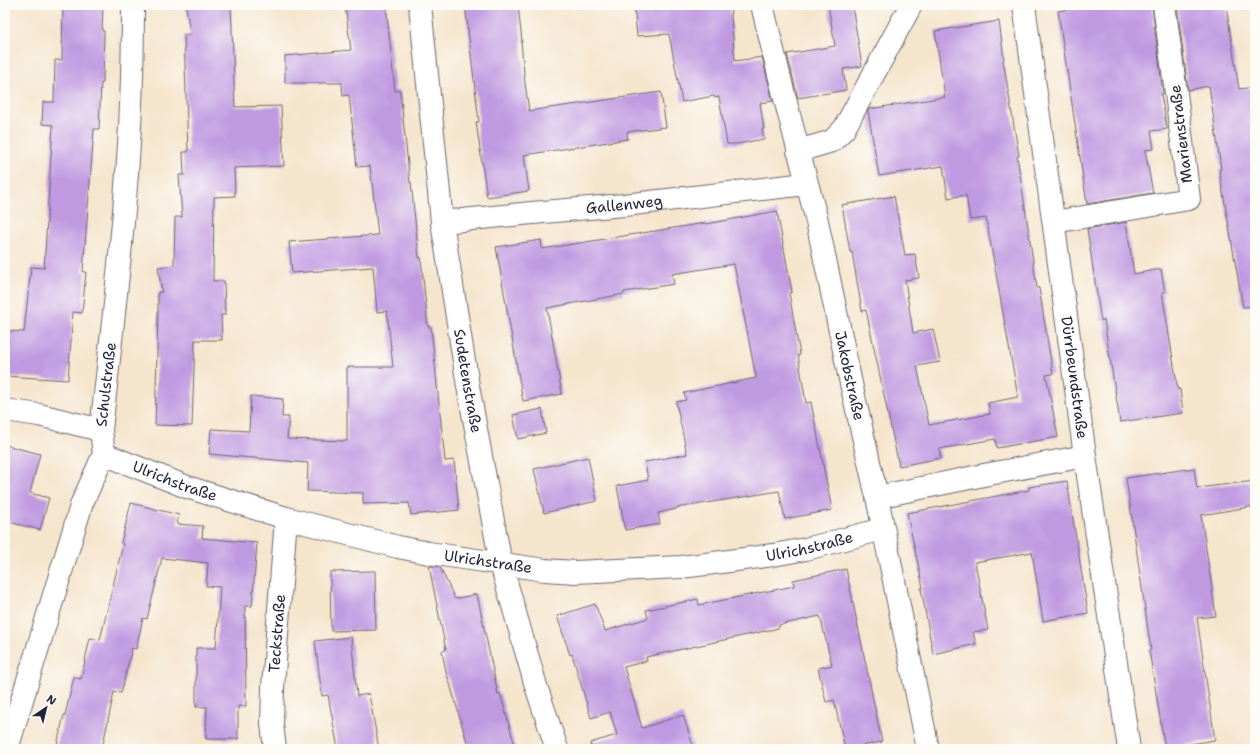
<svg xmlns="http://www.w3.org/2000/svg" width="1260" height="754" font-family="'Shantell Sans',sans-serif">
  <style>
    .building { fill: #c09ae1 }
    .lines { fill: none; stroke-linecap: round; stroke-linejoin: round }
    .street-casing { stroke: #6c666e; stroke-width: 24 }
    .street { stroke: #fff; stroke-width: 22 }
    .labels { text-anchor: middle; dominant-baseline: central; stroke-width: 4; stroke-linejoin: round; paint-order: stroke }
    .street-label { font-size: 15px; fill: #22223b; stroke: #fdfcf7 }
  </style>
  <rect width="100%" height="100%" fill="#fdfcf7"/>
  <filter id="ink" filterUnits="userSpaceOnUse"><feTurbulence type="fractalNoise" baseFrequency=".025" numOctaves="2"/><feDisplacementMap in="SourceGraphic" scale="8" xChannelSelector="R" yChannelSelector="G"/><feConvolveMatrix kernelMatrix="1 2 1 2 8 2 1 2 1" color-interpolation-filters="sRGB"/></filter>
  <filter id="wash" filterUnits="userSpaceOnUse"><feTurbulence type="fractalNoise" baseFrequency=".012" numOctaves="4" result="noise"/><feDisplacementMap in="SourceGraphic" scale="16" xChannelSelector="R" yChannelSelector="G"/><feGaussianBlur stdDeviation="0.9" result="paint"/><feColorMatrix in="noise" values="0 0 0 0 0 0 0 0 0 0 0 0 0 0 0 0 0 1.4 0 .05"/><feComposite in="paint" operator="in"/></filter>
  <g filter="url(#wash)">
    <rect width="100%" height="100%" fill="#f5e5cd"/>
    <g id="blocks">
      <!-- building -->
      <path class="building" d="M63 5H103L102 31H104L103 83H101L99 129H94L83 272H86L82 313 73 312 68 380 5 376 9 331 24 332 31 267 44 268 53 125 42 124 43 102H54L55 60H62Z
        M186 5H231L235 107 281 106 284 166 234 168 235 196 214 197 213 281H224L225 315H221L222 340H195L192 426 155 425 158 315V292H162L158 267 174 265 175 217H182L179 175H184L183 152H188L184 35H190Z
        M345 5H386L395 91 400 90 410 183 411 182 419 258 421 257 428 327H431L445 461 454 460 459 510 411 515 409 503 363 504V493L307 491 308 463 209 454 211 429 249 431 251 396 283 399 282 417H289L287 439 347 441V367H393L387 311 377 312 373 267 292 273 289 242 378 235 370 166 357 167 349 95 343 96 342 83H285V56L351 50Z
        M465 5H518L522 42H521L525 83 529 111 661 92 666 127 627 132 628 139 524 155 529 191 487 197 476 122H479Z
        M634 5H730L735 61 762 57 773 101 760 103 764 129H762L764 139 737 144H727L719 97 715 98 714 96 682 102 669 34 637 36Z
        M828 5H852L862 66 843 69 846 90 798 98 787 54 835 46Z
        M1095 5H1152L1163 94H1161L1167 129 1151 131 1154 149 1145 150 1153 193 1087 204 1058 11Z
        M1177 5H1226L1239 89 1255 87V306L1243 307 1219 170 1221 169 1209 86 1188 90Z
        M999 21 1004 59 1003 60 1019 156H1017L1028 227 1037 288H1039L1053 374 1046 375 1058 437 997 448 995 439 939 449 941 458 899 466 866 310 862 311 852 252H850L842 205 894 196 905 255 915 254 919 278 905 280 913 333 933 329 940 362 917 366 929 425 990 414 988 403 1018 397 986 218 970 220 966 195 948 198 943 166 879 176 868 111 869 109 945 97 935 31Z
        M777 211 792 292 789 293 800 355H798L806 403 811 402 832 510 785 519 779 491 676 508V509L658 513 660 524 625 530 617 486 648 480 645 462 687 454 676 402 686 400 684 393 756 378 734 264 672 274 674 284 624 292V294L547 308 562 394 523 401 496 247 541 240 542 249 705 223 706 224Z
        M1126 222 1134 274 1161 269 1165 292H1162L1178 390 1180 389 1183 413 1120 422 1104 320 1101 321 1087 229Z
        M542 409 546 433 518 439 513 415Z
        M5 445 40 454 30 493 49 498 40 530 5 521Z
        M588 457 597 501 544 513 534 469Z
        M1194 468 1197 488 1255 481V506L1201 515 1216 616 1197 618 1215 740 1165 748 1149 650H1151L1126 478Z
        M1067 481 1088 613 1043 621 1032 552 975 562 988 630 973 632 976 644 933 654 921 588H923L907 513 1029 490V487Z
        M131 503 179 515 177 524 203 526 202 538 257 543 252 606H245L246 706H238V739H206L207 707H196V648H216L220 587 206 586 208 563 162 558 147 619 143 618 136 649 132 648 121 693 114 692 102 749H56L64 715H65L74 677 81 679 90 638 100 640 123 544 121 543Z
        M429 566 440 567 455 599 477 594 498 694 500 693 516 749H469L448 677H447L442 651 446 650Z
        M846 569 882 742 845 749 834 700 826 702 818 668 832 665 820 616 779 625V628L646 657 647 661 624 667 642 728 683 715 694 749H591L590 743 617 735 610 712 591 718 572 654 570 655 557 616 595 604 605 631 648 618 646 610 698 599 699 605 794 586 793 580Z
        M375 571 376 630 331 631 330 572Z
        M351 637 357 696 369 694 379 749H338L328 695 322 696 315 641Z"/>
    </g>
  </g>
  <g filter="url(#ink)">
    <use href="#blocks" fill-opacity="0" stroke="#6c666e" stroke-width="1"/>
    <g class="lines">
      <defs>
        <g id="street">
          <path id="s1" d="M420 5 442 222 468 386 501 564 536 686 557 749"/>
          <path id="s2" d="M762 5 786 103 817 221 850 379 877 497 928 749"/>
          <path id="s3" d="M1024 5 1085 456 1129 749"/>
          <path d="M798 151 832 141 844 129 911 5"/>
          <path id="s4" d="M442 222 532 213 624 205 806 184"/>
          <path d="M1054 222 1189 199 1175 85 1164 5"/>
          <path d="M5 410 39 415 101 430"/>
          <path id="s5" d="M104 454 187 487 286 518 398 547 429 553 545 570 575 572 681 567 714 563 773 555 806 549 883 529"/>
          <path d="M877 497 984 475 1085 456"/>
          <path id="s6" d="M7 749 82 503 104 454 101 430C110 349 120 267 126 186 131 126 133 65 133 5"/>
          <path id="s7" d="M275 749 272 724 273 687 286 518"/>
        </g>
      </defs>
      <!-- street casing -->
      <use href="#street" class="street-casing"/>
      <!-- street -->
      <use href="#street" class="street"/>
    </g>
  </g>
  <g class="labels">
    <!-- street labels -->
    <g class="street-label">
      <text transform="translate(1181 134) rotate(-97)">Marienstraße</text>
      <text stroke="none"><textPath href="#s4" startOffset="183">Gallenweg</textPath></text>
      <text stroke="none"><textPath href="#s2" startOffset="381">Jakobstraße</textPath></text>
      <text stroke="none"><textPath href="#s3" startOffset="376">Dürrbeundstraße</textPath></text>
      <text stroke="none"><textPath href="#s1" startOffset="379">Sudetenstraße</textPath></text>
      <text stroke="none"><textPath href="#s6" startOffset="381">Schulstraße</textPath></text>
      <text stroke="none"><textPath href="#s5" startOffset="76">Ulrichstraße</textPath></text>
      <text stroke="none"><textPath href="#s5" startOffset="724">Ulrichstraße</textPath></text>
      <text stroke="none"><textPath href="#s5" startOffset="400">Ulrichstraße</textPath></text>
      <text stroke="none"><textPath href="#s7" startOffset="116">Teckstraße</textPath></text>
    </g>
  </g>
  <!-- margin -->
  <rect width="1260" height="754" fill="none" stroke="#fdfcf7" stroke-width="20"/>
  <!-- north arrow -->
  <g transform="translate(46 708) rotate(35)" stroke="#fdfcf7" stroke-width="3" paint-order="stroke">
  <path d="M0-3L7 15L0 10L-7 15Z" fill="#22223b"/>
  <text y="-6" font-size="11" font-weight="bold" text-anchor="middle" fill="#22223b">N</text>
  </g>
</svg>
